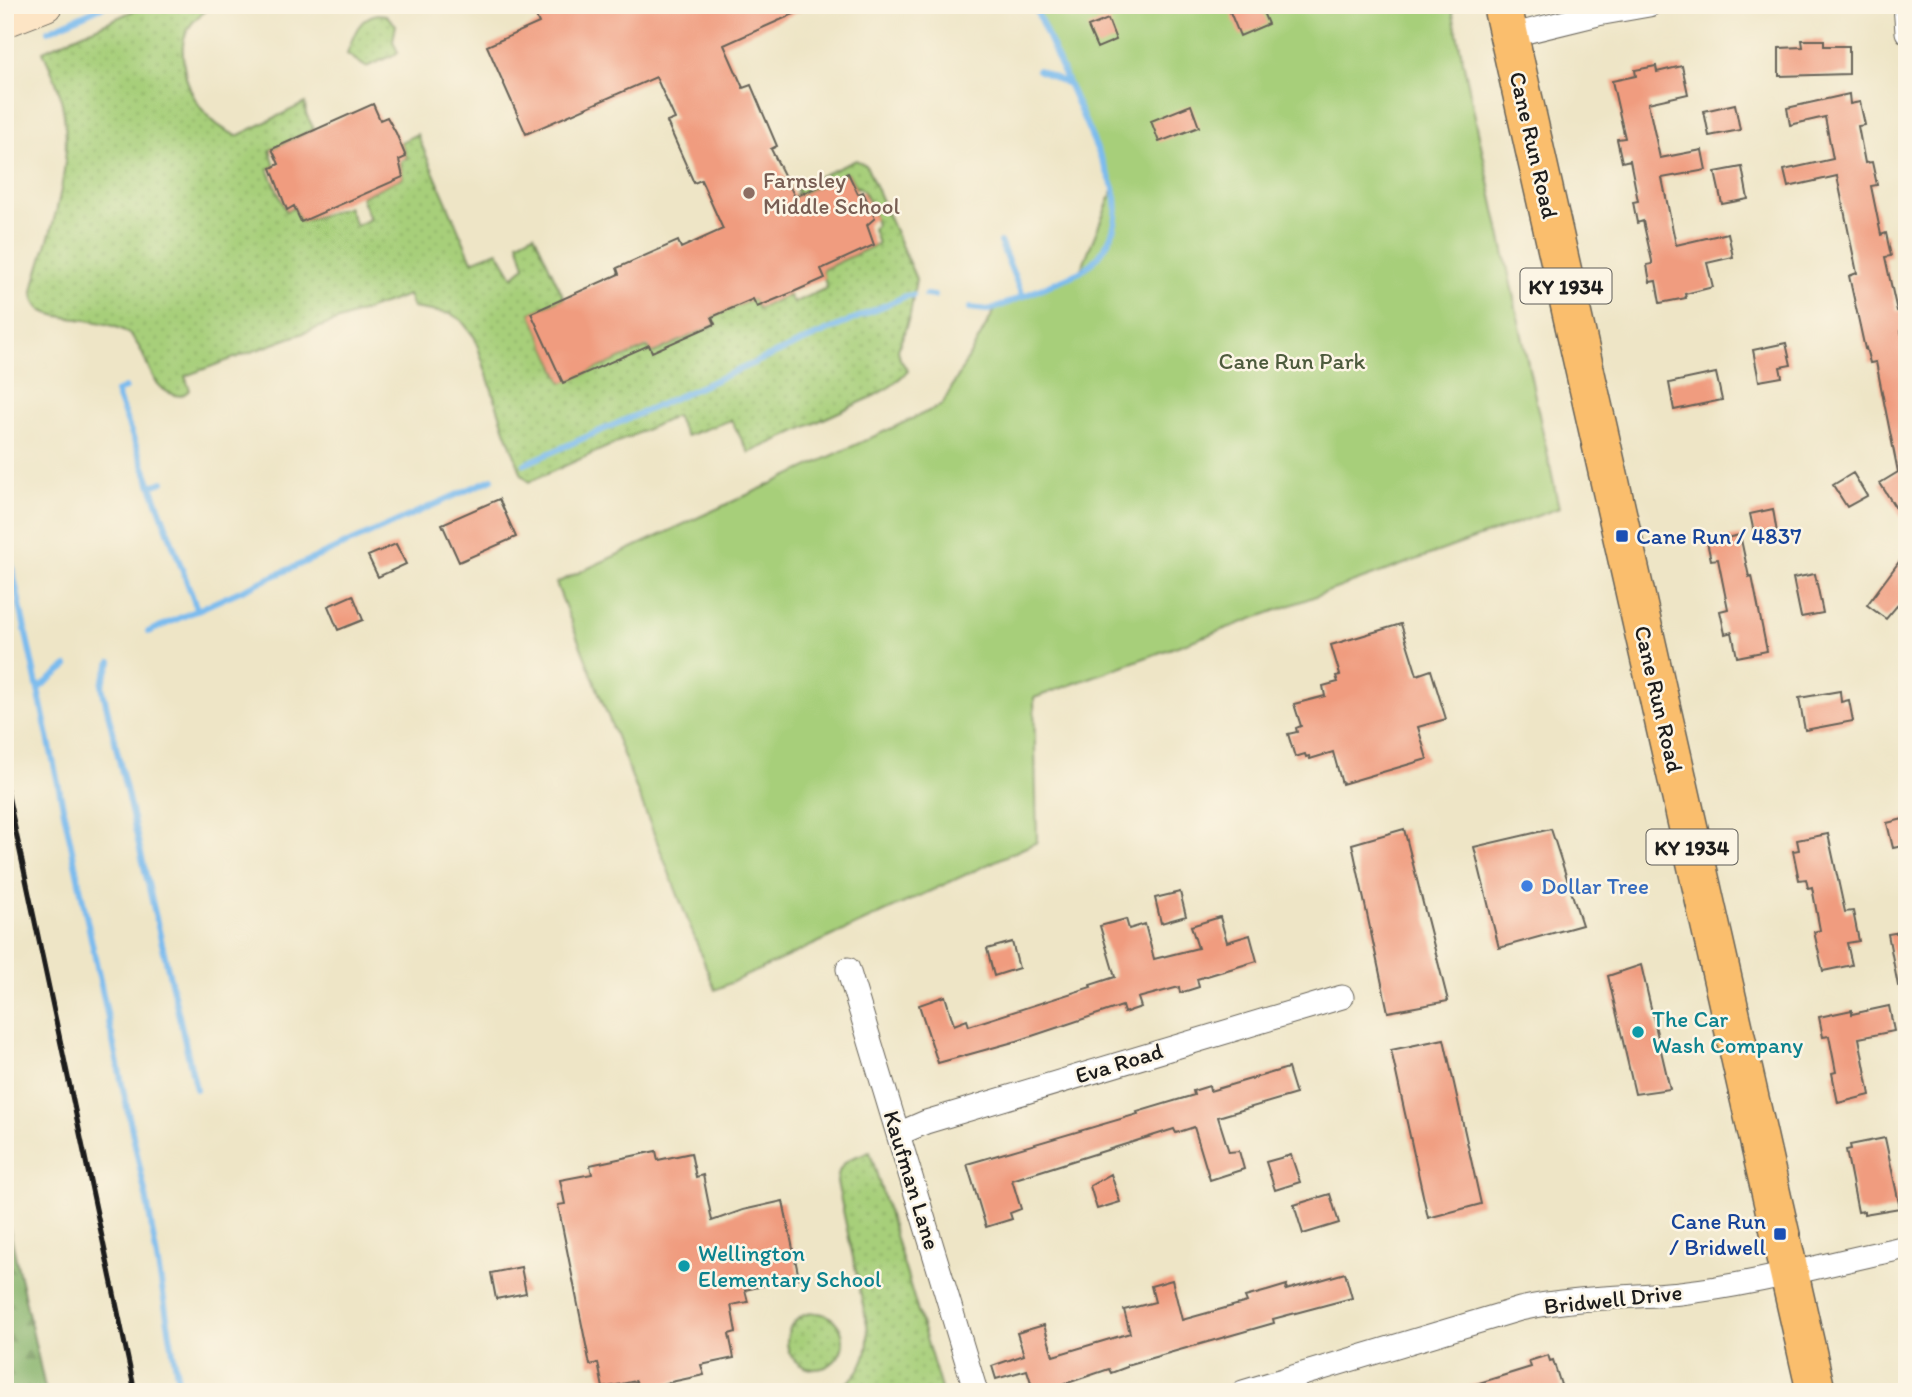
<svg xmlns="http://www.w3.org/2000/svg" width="1912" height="1397" font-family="Itim,sans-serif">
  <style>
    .grass { fill: url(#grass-dots); stroke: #62764b; stroke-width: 2 }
    .forest { fill: url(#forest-firs); stroke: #506743; stroke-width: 2 }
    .green { fill: #a7cf7a; stroke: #62764b; stroke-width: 2 }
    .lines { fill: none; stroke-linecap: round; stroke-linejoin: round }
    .stream { stroke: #7abbee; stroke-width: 6 }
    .building { fill: #f09c7f }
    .street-casing { stroke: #666258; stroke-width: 25 }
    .secondary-casing { stroke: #666258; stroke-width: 34 }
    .highway-casing { stroke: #666258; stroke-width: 41 }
    .street { stroke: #fff; stroke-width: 23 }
    .secondary { stroke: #fde5c5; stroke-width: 32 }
    .highway { stroke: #fabe6d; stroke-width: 38 }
    .rail { stroke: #1c1c1c; stroke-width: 5 }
    .education-dot { fill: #8d6e63; stroke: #fcf5e5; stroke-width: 2.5 }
    .transit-dot { fill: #1a4fb4; stroke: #fcf5e5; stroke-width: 2.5 }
    .shop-dot { fill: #3f7fe0; stroke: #fcf5e5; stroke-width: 2.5 }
    .culture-dot { fill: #0f9aa8; stroke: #fcf5e5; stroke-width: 2.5 }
    .labels { text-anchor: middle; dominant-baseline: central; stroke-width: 5; stroke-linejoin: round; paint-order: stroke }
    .shield { fill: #fcf5e5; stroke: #5f5d58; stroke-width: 2 }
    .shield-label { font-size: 21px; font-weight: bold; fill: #1c1c1c }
    .street-label { font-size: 23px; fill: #1c1c1c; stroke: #fcf5e5 }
    .education-label { font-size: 23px; fill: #785e54; stroke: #fcf5e5; text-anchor: start }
    .park-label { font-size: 23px; fill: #4d5b3d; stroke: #fcf5e5 }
    .transit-label { font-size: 23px; fill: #164399; stroke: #fcf5e5; text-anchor: start }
    .shop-label { font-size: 23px; fill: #366cbe; stroke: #fcf5e5; text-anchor: start }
    .culture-label { font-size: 23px; fill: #0d838f; stroke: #fcf5e5; text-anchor: start }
  </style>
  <defs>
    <pattern id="grass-dots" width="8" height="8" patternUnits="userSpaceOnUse" patternTransform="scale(1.75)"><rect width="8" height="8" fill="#a7cf7a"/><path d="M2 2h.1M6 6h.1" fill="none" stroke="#8fb169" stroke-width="1.8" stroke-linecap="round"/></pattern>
    <pattern id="forest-firs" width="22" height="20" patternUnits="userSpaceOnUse" patternTransform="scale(1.75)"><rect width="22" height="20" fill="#85b26a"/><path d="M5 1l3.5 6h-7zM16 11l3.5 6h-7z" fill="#6c9056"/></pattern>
  </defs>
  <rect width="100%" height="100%" fill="#fcf5e5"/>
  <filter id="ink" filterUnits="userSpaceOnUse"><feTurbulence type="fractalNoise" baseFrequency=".0143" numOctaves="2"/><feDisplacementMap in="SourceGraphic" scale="14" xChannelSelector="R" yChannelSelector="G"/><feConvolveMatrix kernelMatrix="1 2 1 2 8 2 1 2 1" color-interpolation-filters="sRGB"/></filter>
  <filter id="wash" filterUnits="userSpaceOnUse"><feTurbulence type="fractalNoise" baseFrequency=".00686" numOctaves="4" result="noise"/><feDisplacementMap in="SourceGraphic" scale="28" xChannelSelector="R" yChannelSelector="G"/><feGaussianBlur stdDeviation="1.57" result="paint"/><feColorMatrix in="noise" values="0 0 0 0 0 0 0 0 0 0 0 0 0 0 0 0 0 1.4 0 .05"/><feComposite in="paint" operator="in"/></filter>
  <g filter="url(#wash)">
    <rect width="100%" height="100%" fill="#eee5c6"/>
    <!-- grass -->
    <path class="grass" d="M146 5H211C202 14 191 21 186 33 181 44 183 54 184 66 188 97 208 124 237 136L305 103 306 114 314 129 270 150 275 166 268 169 286 211 294 208 301 222 348 207 356 226 370 219 361 197 403 177 400 162 407 158 401 142 417 134 472 261 498 251 513 277 525 266 518 242 534 234 564 298 531 313 562 383 648 347 653 353 715 325 713 317 753 299 758 309 789 295 793 303 827 288 822 270 878 244 873 229 876 225C873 212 869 195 859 187L856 188 848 173 794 196 798 191 796 190 800 185 856 160 866 165 916 279 910 315 898 350 900 359 908 371 891 386 872 397 749 453 731 420 686 436 676 416 529 482 522 475 505 430 475 338 461 320 451 314 413 308 408 295 185 376 190 390 181 396C146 392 151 355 130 335 110 316 52 322 39 308 36 305 33 298 33 293 32 286 49 238 52 227 65 181 72 137 59 91 55 77 48 64 43 51Z
      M378 14 386 15 396 25 393 41 398 53 366 67 347 54C353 37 358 17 378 14Z
      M870 1152 874 1165 942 1392H830C860 1380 872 1355 867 1324L837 1182C838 1161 851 1157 870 1152Z
      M787 1341a28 28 0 1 1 56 0a28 28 0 1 1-56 0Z"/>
    <!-- forest -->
    <path class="forest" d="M5 1210 46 1392H5Z"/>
    <!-- green -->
    <path class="green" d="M1034 5H1451L1559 508 1034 698 1037 842 715 990 556 583 942 405 996 308 1080 272 1114 188Z"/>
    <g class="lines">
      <!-- stream -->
      <path class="stream" d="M48 31 106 5
        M1038 70 1068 84
        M1000 242 1023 297
        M926 295 934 296
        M970 308 988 310 996 308 1080 272C1108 254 1123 222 1114 188L1034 5
        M125 388 116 392 197 609
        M525 464 906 296 913 295
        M151 486 163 482
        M5 535 147 1201 180 1392
        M148 632 492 479
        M111 662 102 684 103 691 196 1089
        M38 689 67 666"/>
    </g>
    <g id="blocks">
      <!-- building -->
      <path class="building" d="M531 5H814L724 45 743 88 751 85 777 146 771 149 795 197 848 173 858 194 863 192 875 218 867 225 874 245 821 269 825 278 791 293 757 307 753 299 712 317 715 324 652 352 649 345 563 383 531 313 619 274 617 268 678 241 681 248 723 229 701 180 694 183 667 122 675 119 656 77 526 134 487 46 539 23Z
        M1227 5H1260L1268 24 1240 36Z
        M1108 19 1116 40 1097 48 1088 27Z
        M1802 40H1824V46H1849V74L1779 76V48L1803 47Z
        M1656 66 1657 72 1682 66 1688 94 1648 103 1660 158 1702 150 1706 170 1662 178 1676 245 1728 233 1733 257 1707 263 1713 287 1685 294 1686 298 1660 303 1656 281 1650 282 1647 265 1652 264V261L1643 221 1637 223 1633 202 1638 201 1630 160 1622 162 1617 139 1625 138 1612 81 1636 76 1635 70Z
        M1849 94 1850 104 1860 102 1865 125 1858 126 1865 163 1872 162 1877 185 1871 186 1881 235 1886 233 1891 256 1885 257 1897 311 1903 310 1907 327V330L1901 331 1907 357V526L1880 483 1898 472 1876 362 1870 363 1866 348 1865 349 1849 276 1857 273 1837 176 1788 187 1784 170 1833 159 1825 117 1790 125 1787 108Z
        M373 104 380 120 387 117 396 133 406 157 399 160 403 177 301 222 294 206 287 210 271 168 279 164 272 149Z
        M1735 104 1740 130 1709 136 1704 111Z
        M1191 105 1199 127 1159 142 1151 121Z
        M1742 167 1748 199 1722 204 1715 172Z
        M1786 343 1791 365 1780 367 1782 377 1759 381 1753 350Z
        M1716 373 1722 400 1674 410 1669 383Z
        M1853 473 1867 496 1847 507 1833 485Z
        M499 499 516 537 459 562 442 524Z
        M1773 509 1777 533 1755 537 1750 514Z
        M1740 535 1749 577 1752 576 1767 651 1737 657 1732 632 1725 634 1720 611 1728 609 1718 559 1711 560 1707 542Z
        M396 544 406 564 378 577 368 556Z
        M1907 551V594L1886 619 1867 605Z
        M1815 574 1823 613 1801 617 1793 578Z
        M353 595 363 620 338 630 328 606Z
        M1401 624 1417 675 1431 670 1446 719 1418 727 1427 759 1342 784 1333 752 1310 759 1309 756 1306 757 1305 754 1295 757 1288 734 1297 732 1296 728 1301 726 1294 704 1325 696 1323 686 1338 682 1336 676 1340 675 1331 645Z
        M1840 691 1841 702 1849 700 1853 721 1805 730 1799 698Z
        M1907 818V845L1893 848 1887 823Z
        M1404 829 1448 1001 1388 1012 1352 844Z
        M1551 829 1582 925 1499 948 1474 847Z
        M1828 834 1845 912 1853 911 1859 941 1847 943 1852 965 1823 971 1814 932 1820 930 1812 887 1808 888 1806 879 1799 880 1793 851 1799 850 1797 840Z
        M1180 892 1186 916 1161 923 1155 898Z
        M1220 917 1227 942 1250 935 1257 961 1197 979 1199 987 1180 993 1179 987 1138 998 1141 1007 1132 1010 1124 1013 1122 1006 1017 1041 938 1063 919 1005 945 996 954 1025 967 1020 969 1026 1091 987 1090 985 1115 977 1100 926 1126 919 1129 929 1145 924 1154 959 1198 948 1191 926Z
        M1907 931V985L1898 986 1888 934Z
        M1012 942 1019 968 994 976 987 949Z
        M1641 965 1670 1089 1635 1094 1608 976Z
        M1889 1006 1894 1031 1859 1038 1870 1095 1838 1103 1832 1073 1836 1072 1829 1036 1823 1037 1819 1017 1852 1010V1014Z
        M1444 1039 1481 1204 1428 1218 1391 1050Z
        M1288 1068 1296 1094 1218 1117 1229 1152 1239 1151 1244 1169 1210 1180 1194 1127 1176 1133 1174 1129 1012 1180 1021 1209 1010 1213 1012 1219 986 1227 967 1164 1138 1114 1137 1112 1194 1095 1193 1091 1209 1086 1210 1091Z
        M1885 1138 1900 1208 1864 1214V1211L1858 1212 1846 1150 1851 1149 1850 1145Z
        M656 1151 658 1160 691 1153 696 1177 703 1175 712 1221 743 1210 783 1201 799 1278 745 1290 748 1302 731 1305 736 1332 729 1334 734 1358 701 1365 704 1375 638 1389 636 1381 603 1388 598 1363 590 1365 558 1205 565 1204 560 1180 592 1174 590 1165Z
        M1291 1155 1300 1182 1275 1190 1266 1162Z
        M1111 1174 1120 1202 1097 1209 1090 1186Z
        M1330 1194 1339 1223 1303 1234 1294 1205Z
        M521 1267 526 1293 496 1299 491 1273Z
        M1345 1273 1352 1298 1273 1319 1274 1323 1127 1365V1367L1111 1373 1109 1369 1041 1392H1034L1027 1370 996 1379 992 1366 1024 1355 1017 1333 1044 1325 1053 1356 1130 1333 1124 1310 1155 1302 1151 1286 1172 1280 1182 1320 1247 1302 1245 1297 1267 1291 1287 1285 1286 1290Z
        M1548 1355 1550 1361 1553 1360 1562 1388 1550 1392H1464L1463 1388 1531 1367 1529 1361Z"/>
    </g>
  </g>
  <g filter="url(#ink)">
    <use href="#blocks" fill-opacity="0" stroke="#666258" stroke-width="2"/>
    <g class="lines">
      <defs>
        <path id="street" d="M1905 5 1907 32
          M1509 36 1598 14 1649 5
          M848 969 976 1392
          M898 1134 926 1122 1342 997
          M1243 1392 1520 1309C1573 1297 1626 1298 1680 1293 1755 1285 1833 1262 1907 1247"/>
        <path id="secondary" d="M5 21 46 5"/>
        <path id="highway" d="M1502 5 1816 1392"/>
      </defs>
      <!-- street casing -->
      <use href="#street" class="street-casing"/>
      <!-- secondary casing -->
      <use href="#secondary" class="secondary-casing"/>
      <!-- highway casing -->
      <use href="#highway" class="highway-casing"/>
      <!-- street -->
      <use href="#street" class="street"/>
      <!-- secondary -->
      <use href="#secondary" class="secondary"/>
      <!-- highway -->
      <use href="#highway" class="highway"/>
      <!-- rail -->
      <path class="rail" d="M5 781 135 1392"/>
    </g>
  </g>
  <!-- markers -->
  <circle class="education-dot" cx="749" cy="193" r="7"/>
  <g class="transit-dot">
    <rect x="1615" y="529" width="14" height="14" rx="3.5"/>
    <rect x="1773" y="1227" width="14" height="14" rx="3.5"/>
  </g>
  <circle class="shop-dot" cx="1527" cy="886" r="7"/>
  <g class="culture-dot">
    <circle cx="1638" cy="1032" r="7"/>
    <circle cx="684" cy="1266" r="7"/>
  </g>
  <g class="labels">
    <!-- shield labels -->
    <g class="shield">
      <rect x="1520.5" y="268.5" width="91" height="35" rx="5"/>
      <rect x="1646.5" y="829.5" width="91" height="35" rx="5"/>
    </g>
    <g class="shield-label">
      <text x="1566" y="286">KY 1934</text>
      <text x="1692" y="847">KY 1934</text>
    </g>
    <!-- street labels -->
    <g class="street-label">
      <text transform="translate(1534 145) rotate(77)">Cane Run Road</text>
      <text transform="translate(1659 699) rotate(77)">Cane Run Road</text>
      <text transform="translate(1119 1063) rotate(-17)">Eva Road</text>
      <text transform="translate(912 1180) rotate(73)">Kaufman Lane</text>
      <text transform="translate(1613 1299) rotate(-6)">Bridwell Drive</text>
    </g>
    <!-- education labels -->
    <g class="education-label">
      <text x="763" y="180">Farnsley<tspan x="763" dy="26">Middle School</tspan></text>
    </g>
    <!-- park labels -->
    <g class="park-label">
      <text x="1292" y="361">Cane Run Park</text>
    </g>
    <!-- transit labels -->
    <g class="transit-label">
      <text x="1636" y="536">Cane Run / 4837</text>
      <text x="1766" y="1221" text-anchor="end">Cane Run<tspan x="1766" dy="26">/ Bridwell</tspan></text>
    </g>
    <!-- shop labels -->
    <g class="shop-label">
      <text x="1541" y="886">Dollar Tree</text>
    </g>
    <!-- culture labels -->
    <g class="culture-label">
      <text x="1652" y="1019">The Car<tspan x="1652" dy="26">Wash Company</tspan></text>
      <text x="698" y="1253">Wellington<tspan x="698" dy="26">Elementary School</tspan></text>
    </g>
  </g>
  <!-- margin -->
  <rect width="1912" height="1397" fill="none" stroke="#fcf5e5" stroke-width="28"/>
</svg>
